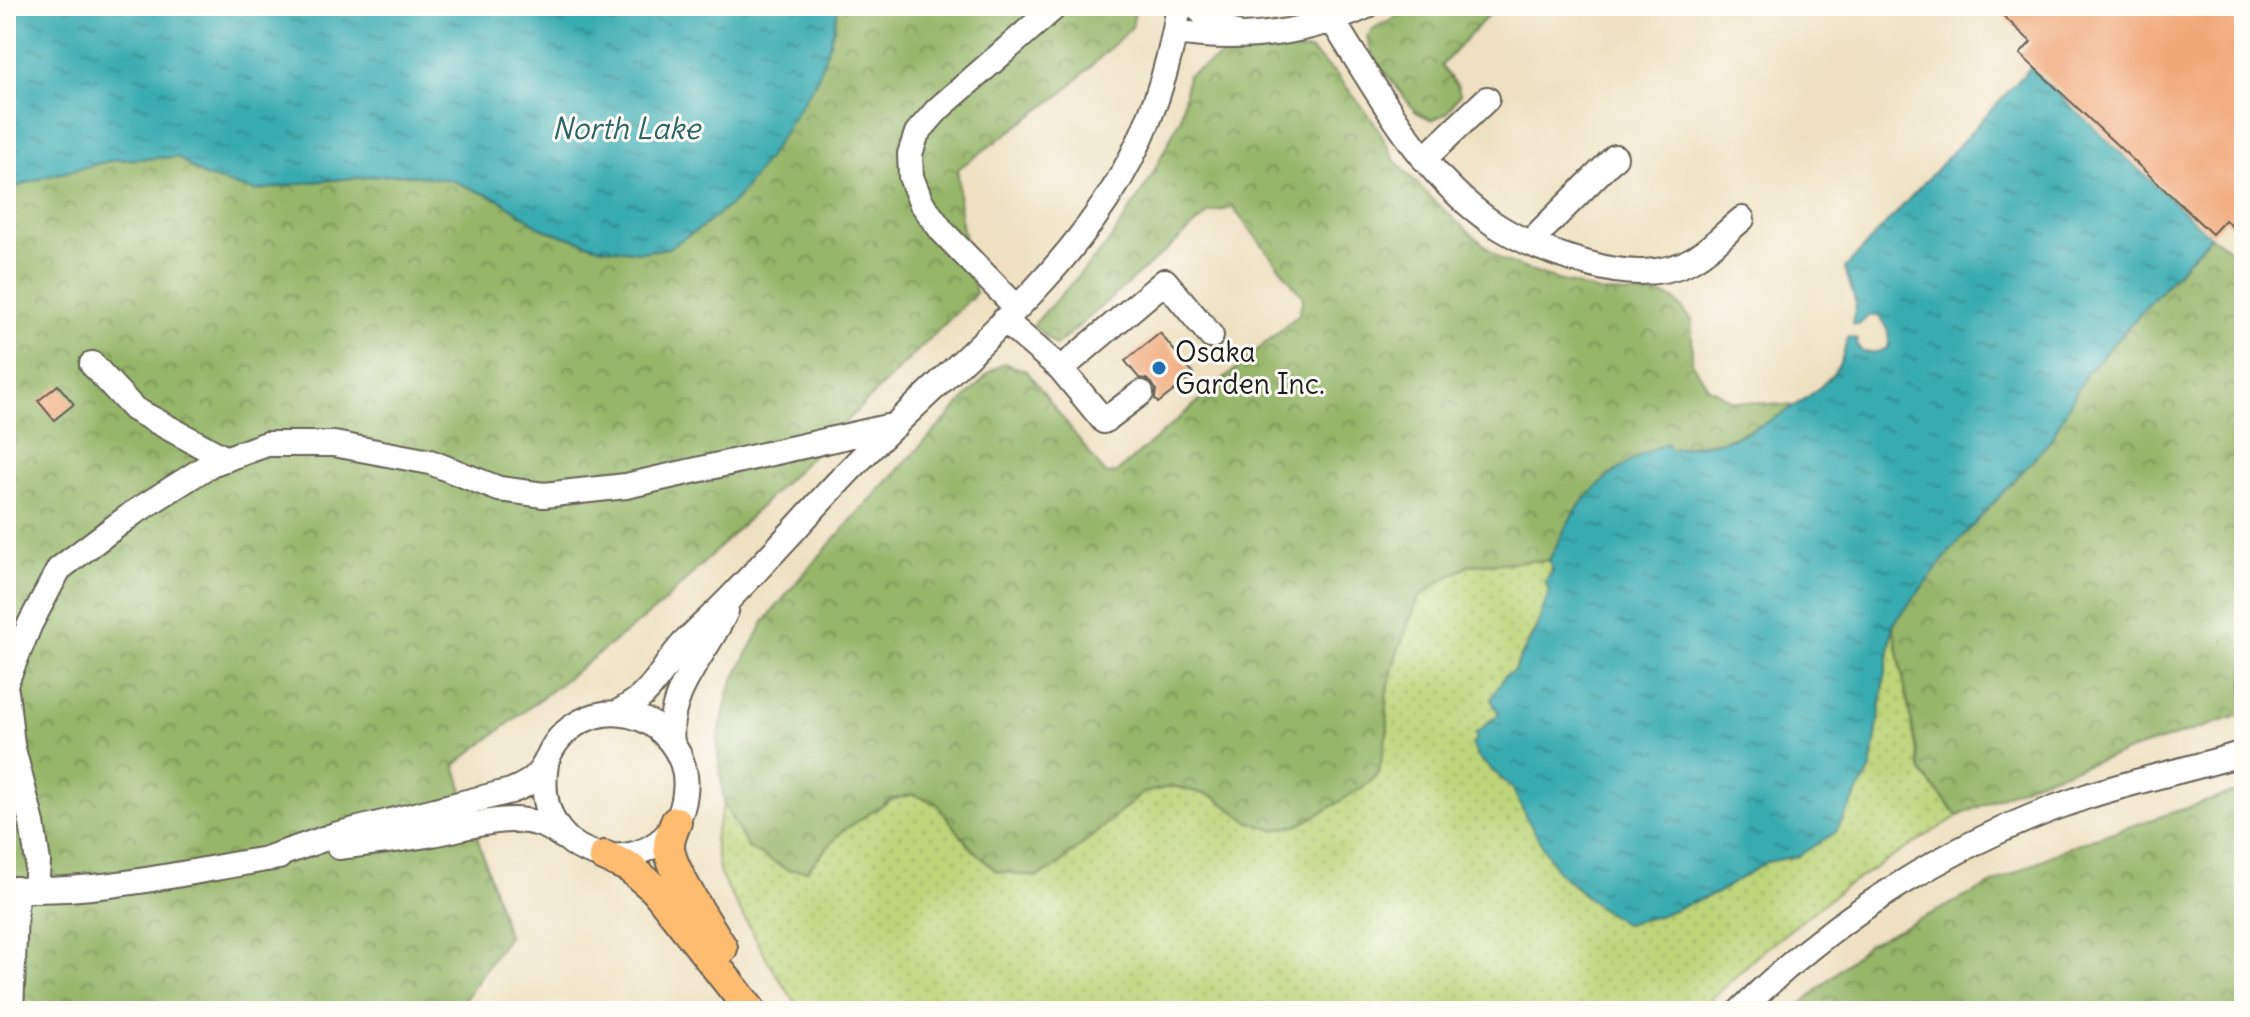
<svg xmlns="http://www.w3.org/2000/svg" width="2250" height="1017" font-family="Delius,sans-serif">
  <style>
    .grass { fill: url(#grass-dots); stroke: #6c784a; stroke-width: 2 }
    .forest { fill: url(#forest-crowns); stroke: #596942; stroke-width: 2 }
    .water { fill: url(#water-ripples); stroke: #2a6466; stroke-width: 2 }
    .building { fill: #f1a879 }
    .lines { fill: none; stroke-linecap: round; stroke-linejoin: round }
    .minor-casing { stroke: #666155; stroke-width: 28 }
    .major-casing { stroke: #666155; stroke-width: 34 }
    .minor { stroke: #fff; stroke-width: 24 }
    .major { stroke: #febc70; stroke-width: 30 }
    .poi-dot { fill: #1f6fb2; stroke: #fdfcf7; stroke-width: 3 }
    .labels { text-anchor: middle; dominant-baseline: central; stroke-width: 6; stroke-linejoin: round; paint-order: stroke }
    .poi-label { font-size: 28px; fill: #1c1c1c; stroke: #fdfcf7; text-anchor: start }
    .water-label { font-size: 30px; font-style: italic; fill: #2a6466; stroke: #fdfcf7 }
  </style>
  <defs>
    <pattern id="grass-dots" width="8" height="8" patternUnits="userSpaceOnUse" patternTransform="scale(2)"><rect width="8" height="8" fill="#bdd479"/><path d="M2 2h.1M6 6h.1" fill="none" stroke="#a2b568" stroke-width="1.8" stroke-linecap="round"/></pattern>
    <pattern id="forest-crowns" width="20" height="18" patternUnits="userSpaceOnUse" patternTransform="scale(2)"><rect width="20" height="18" fill="#96b669"/><path d="M2 6a3 3 0 1 1 6 0M12 15a3 3 0 1 1 6 0" fill="none" stroke="#7a9356"/></pattern>
    <pattern id="water-ripples" width="26" height="14" patternUnits="userSpaceOnUse" patternTransform="scale(2)"><rect width="26" height="14" fill="#39abb1"/><path d="M2 4q2-2 4 0t4 0M15 11q2-2 4 0t4 0" fill="none" stroke="#2f8a8f"/></pattern>
  </defs>
  <rect width="100%" height="100%" fill="#fdfcf7"/>
  <filter id="ink" filterUnits="userSpaceOnUse"><feTurbulence type="fractalNoise" baseFrequency=".0125" numOctaves="2"/><feDisplacementMap in="SourceGraphic" scale="16" xChannelSelector="R" yChannelSelector="G"/><feConvolveMatrix kernelMatrix="1 2 1 2 8 2 1 2 1" color-interpolation-filters="sRGB"/></filter>
  <filter id="wash" filterUnits="userSpaceOnUse"><feTurbulence type="fractalNoise" baseFrequency=".006" numOctaves="4" result="noise"/><feDisplacementMap in="SourceGraphic" scale="32" xChannelSelector="R" yChannelSelector="G"/><feGaussianBlur stdDeviation="1.8" result="paint"/><feColorMatrix in="noise" values="0 0 0 0 0 0 0 0 0 0 0 0 0 0 0 0 0 1.4 0 .05"/><feComposite in="paint" operator="in"/></filter>
  <g filter="url(#wash)">
    <rect width="100%" height="100%" fill="#eee0c0"/>
    <!-- grass -->
    <path class="grass" d="M1549 560C1562 595 1525 643 1512 674 1508 685 1505 708 1498 715 1496 718 1491 719 1488 722 1478 731 1477 743 1477 756L1513 789 1557 871 1595 904 1624 924 1658 916 1717 893 1767 861 1798 856 1871 769 1893 625 1921 772 1958 816 1843 888 1758 955 1710 1000 1702 1011H801L771 966 720 875 714 838 724 804 749 848 807 870 842 831 891 800 914 794 937 804 970 847 1036 877 1053 869 1143 793 1173 786 1213 796 1248 821 1274 830 1299 825 1331 807 1370 782 1379 771 1388 728 1386 696 1397 653 1419 597 1442 580 1471 564Z"/>
    <!-- forest -->
    <path class="forest" d="M839 6H1136L1132 27 1064 92 958 169 960 216 976 293 660 606 455 765 508 936 457 1011H6V190L45 177 114 160 178 157 204 176 310 182 402 174 451 180 500 200 543 229 599 247 641 252 668 248 702 227 736 200 830 42Z
      M1416 6H1497L1441 66 1457 85 1460 94 1447 113 1432 120 1416 112 1373 57 1367 37 1374 28Z
      M1310 50 1336 74 1375 123 1395 161 1437 204 1500 259 1544 276 1603 293 1662 295 1674 299 1692 320V362L1708 387 1733 401 1795 406 1768 422 1722 441 1670 449 1578 507 1549 560 1471 565 1442 580 1419 597 1397 653 1386 696 1388 728 1379 771 1370 782 1331 807 1299 825 1274 830 1248 821 1213 796 1173 786 1143 793 1053 869 1036 877 996 871 970 847 937 804 913 794 891 800 842 831 807 870H788L748 848 724 804 717 743 730 687 764 622 800 578 856 515 989 373 1004 363 1027 371 1105 474 1116 473 1299 314 1303 297 1233 208 1209 213 1056 346 1033 325 1107 245 1149 181 1181 117 1188 75 1224 55Z
      M2210 236 2244 259V714L2036 781 1958 816 1921 772 1893 625 1956 544 2050 441 2085 375Z
      M2244 789V1011H1794L1868 944 2071 846Z"/>
    <!-- water -->
    <path class="water" d="M6 6H839L830 42 817 79 769 156 736 200 702 227 668 248 641 252 599 247 543 229 500 200 451 180 402 174 310 182 255 191 204 176 177 157 114 160 45 177 6 190Z
      M2030 68 2210 236 2085 375 2050 441 1956 544 1893 625 1871 769 1836 832 1798 856 1767 862 1717 893 1658 916 1624 924 1595 904 1557 871 1525 815 1513 789 1477 756 1472 744 1477 739 1475 734 1499 714 1491 699 1505 675 1513 672 1536 629 1549 591 1545 581 1553 571 1549 560C1559 542 1567 521 1580 505 1603 477 1633 457 1666 443L1670 449C1686 447 1703 445 1719 442 1753 434 1827 393 1841 361 1844 354 1845 345 1848 337L1858 339 1857 346 1863 352H1877L1888 348C1891 334 1888 326 1878 316H1868L1859 325 1852 324 1856 305 1845 268Z"/>
    <g id="blocks">
      <!-- building -->
      <path class="building" d="M1993 6H2244V238L2225 220 2212 234 2020 54 2031 42Z
        M1160 333 1194 375 1158 403 1155 399 1156 390 1152 383 1146 379 1139 378 1125 361Z
        M58 385 74 404 54 420 38 401Z"/>
    </g>
  </g>
  <g filter="url(#ink)">
    <use href="#blocks" fill-opacity="0" stroke="#666155" stroke-width="2"/>
    <g class="lines">
      <defs>
        <path id="minor" d="M1197 6C1206 20 1221 26 1236 34
          M1332 20C1379 93 1421 175 1494 224 1523 243 1556 255 1589 264 1622 274 1665 277 1695 258 1712 248 1727 231 1742 219
          M1175 32C1242 42 1306 34 1367 6
          M1424 159 1487 99
          M1530 242 1615 157
          M1017 308 942 231 921 202 911 177 910 154 917 133 938 109 1056 6
          M1004 320 1061 369 1104 421 1141 393
          M92 364 134 409 226 459
          M1061 369 1165 281 1211 336
          M6 682 30 624 59 569 132 514 211 464 267 444H334L430 462 499 489 544 495 626 486 896 425
          M6 691 12 745 32 823 38 862 36 889
          M617 713C627 707 638 701 646 692 660 678 669 659 683 644 700 627 718 611 735 593 771 556 806 516 842 478 933 381 1049 297 1118 182 1149 129 1170 67 1179 6
          M672 742C665 693 707 653 726 611
          M339 847C370 843 401 840 432 834 467 828 507 812 542 825 550 827 557 833 564 837
          M266 859 335 835 511 791C521 787 530 783 537 775 545 767 547 758 552 749 561 733 577 721 595 716 618 709 646 716 663 733 679 749 688 770 685 793 676 885 528 878 546 764
          M6 889C98 895 189 871 279 857
          M11 1011 16 889
          M1740 1011C1836 915 1956 840 2085 797 2137 780 2191 769 2244 753"/>
        <path id="major" d="M676 822C673 830 669 838 669 846 669 869 709 926 722 948
          M604 856 629 867 655 889 751 1011"/>
      </defs>
      <!-- minor casing -->
      <use href="#minor" class="minor-casing"/>
      <!-- major casing -->
      <use href="#major" class="major-casing"/>
      <!-- minor -->
      <use href="#minor" class="minor"/>
      <!-- major -->
      <use href="#major" class="major"/>
    </g>
  </g>
  <!-- markers -->
  <circle class="poi-dot" cx="1159" cy="368" r="8"/>
  <g class="labels">
    <!-- poi labels -->
    <g class="poi-label">
      <text x="1175" y="352">Osaka<tspan x="1175" dy="32">Garden Inc.</tspan></text>
    </g>
    <!-- water labels -->
    <g class="water-label">
      <text x="626" y="128">North Lake</text>
    </g>
  </g>
  <!-- margin -->
  <rect width="2250" height="1017" fill="none" stroke="#fdfcf7" stroke-width="32"/>
</svg>
